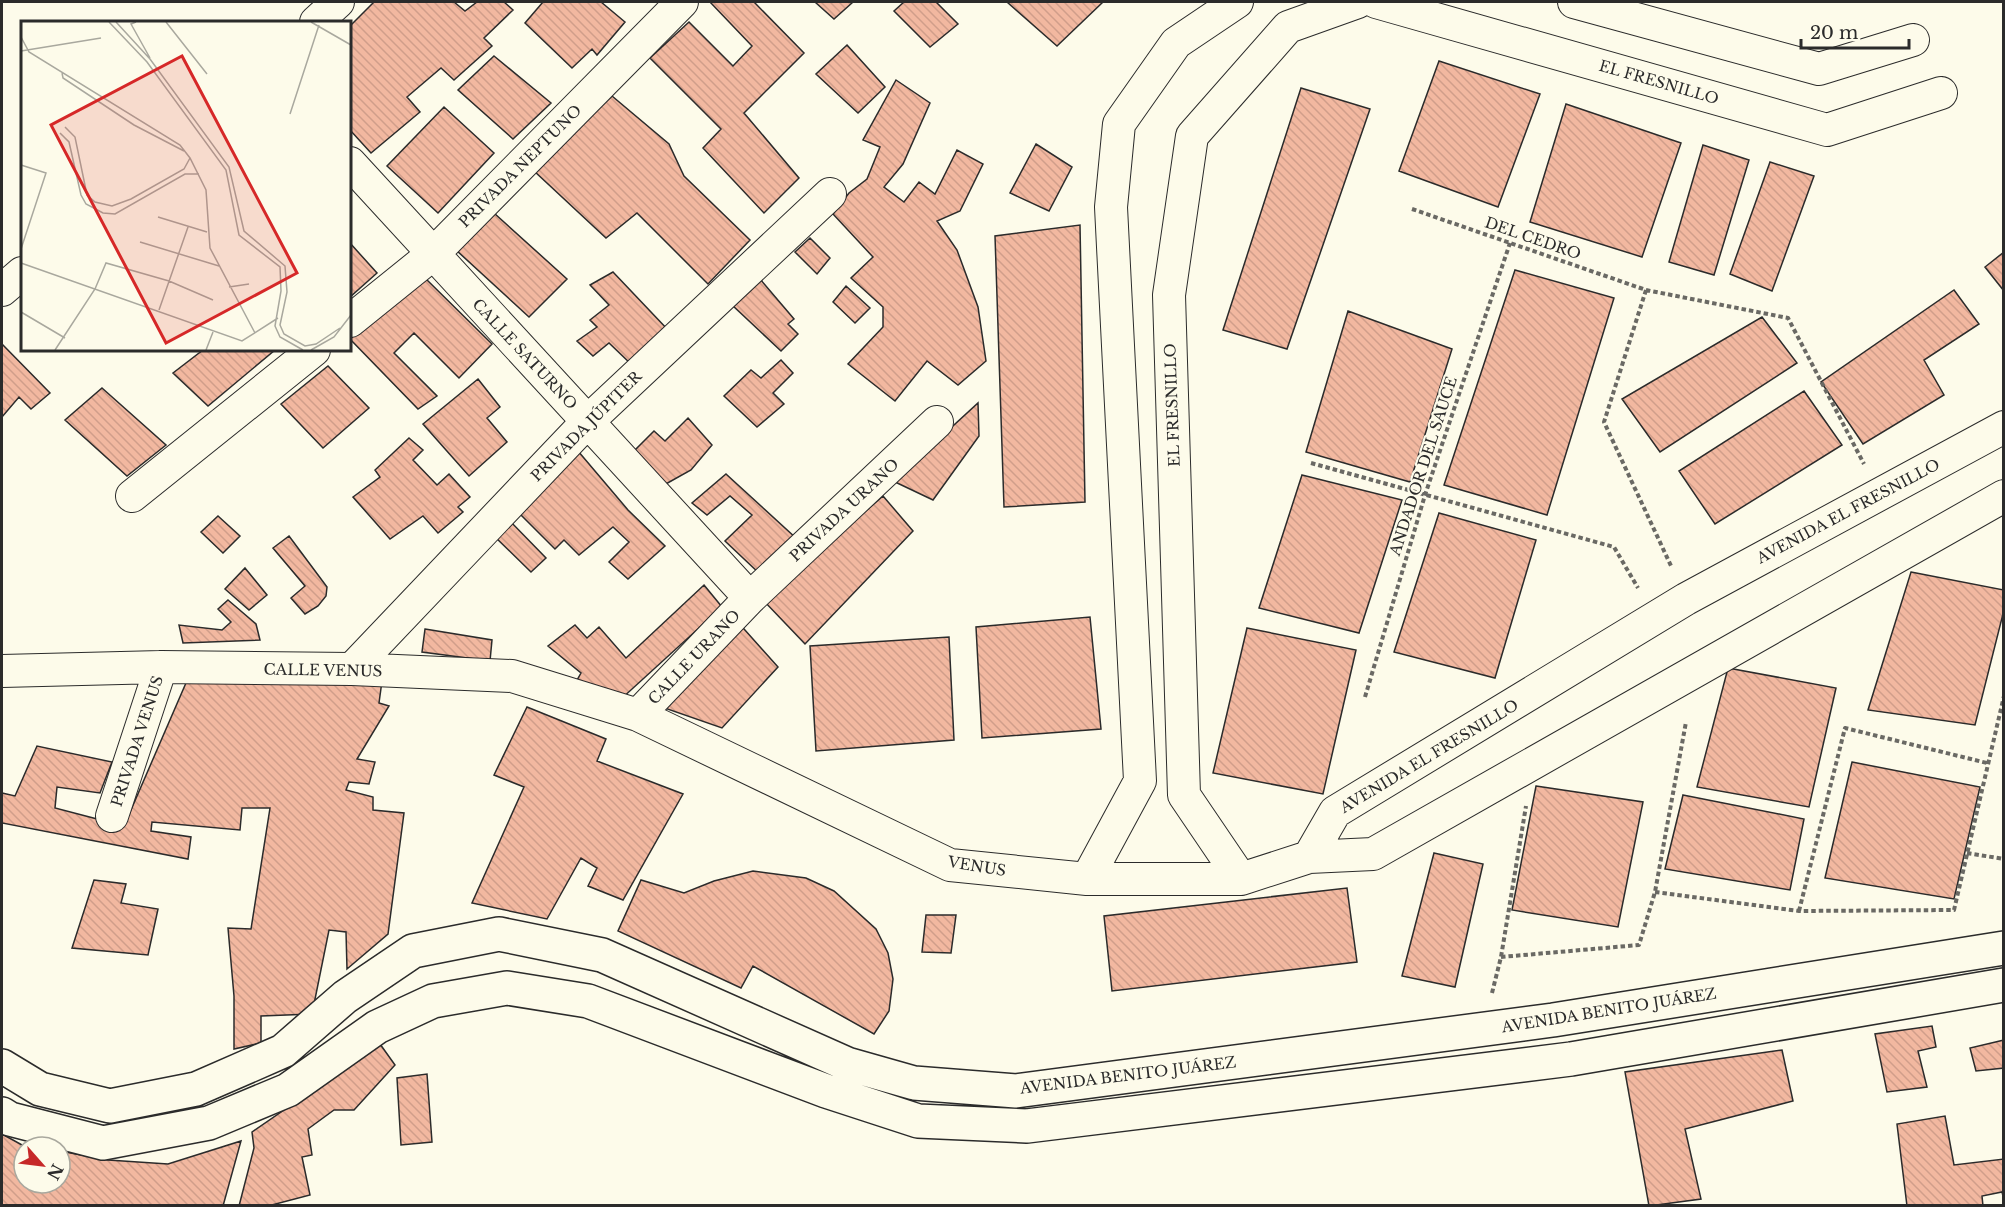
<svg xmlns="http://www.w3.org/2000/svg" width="2005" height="1207" font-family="'Libre Baskerville',serif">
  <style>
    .building { fill: url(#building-back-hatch); stroke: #2b2b2b; stroke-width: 1.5 }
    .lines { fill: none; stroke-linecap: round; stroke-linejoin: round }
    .street-casing { stroke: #2b2b2b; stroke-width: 34 }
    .primary-casing { stroke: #2b2b2b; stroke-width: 36 }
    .path { stroke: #6a6964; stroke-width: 4; stroke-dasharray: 4.5 3; stroke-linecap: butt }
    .street { stroke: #fdfbea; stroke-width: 32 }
    .primary { stroke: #fdfbea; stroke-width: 33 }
    .labels { text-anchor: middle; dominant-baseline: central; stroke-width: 4.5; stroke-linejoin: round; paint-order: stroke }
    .street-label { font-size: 15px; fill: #2b2b2b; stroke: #fdfbea }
    .inset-road { fill: none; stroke: #a9a89e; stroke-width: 1.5 }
    .view { fill: #d62828; fill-opacity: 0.15; stroke: #d62828; stroke-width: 3 }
    .inset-edge { fill: none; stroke: #2b2b2b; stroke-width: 3 }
  </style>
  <defs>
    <pattern id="building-back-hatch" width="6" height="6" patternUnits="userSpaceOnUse" patternTransform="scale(1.5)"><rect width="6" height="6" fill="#f2b8a0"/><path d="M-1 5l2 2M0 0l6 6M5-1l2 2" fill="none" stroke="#d09e8a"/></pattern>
  </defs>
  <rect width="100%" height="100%" fill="#fdfbea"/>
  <!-- building -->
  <path class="building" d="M374 2H454L465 11 477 2H504L513 10 484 38 492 46 454 80 441 68 407 97 420 112 371 153 350 130V26Z
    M543 2H601L625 22 597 55 592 49 572 68 525 23Z
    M710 2H754L804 53 744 113 799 178 764 213 703 148 721 129 650 58 689 22 733 66 752 46Z
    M815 2H853L834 19Z
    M904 2H936L958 24 930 47 894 11Z
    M1007 2H1103L1057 46Z
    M847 45 885 87 858 113 816 74Z
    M494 56 551 103 513 139 458 90Z
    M1439 61 1540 94 1498 207 1399 171Z
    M896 80 930 103 903 164 884 187 904 202 919 182 935 194 957 150 983 164 960 211 937 221 957 250 978 307 986 361 958 385 927 361 895 401 848 364 883 327V307L851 278 873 257 833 214 849 193 867 179 880 147 863 140Z
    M1301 88 1370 109 1287 349 1223 330Z
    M612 96 669 144 684 176 750 240 708 284 637 213 606 238 533 170Z
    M1566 104 1681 143 1642 257 1530 222Z
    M444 107 494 153 438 213 387 166Z
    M1036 144 1072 167 1049 211 1010 193Z
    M1703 145 1749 160 1714 275 1669 262Z
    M1770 162 1814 176 1772 291 1730 274Z
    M494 213 567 279 529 317 456 250Z
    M1080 225 1085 502 1004 507 995 236Z
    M810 238 830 258 817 274 795 252Z
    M350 243 377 273 350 297Z
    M2004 252V291L1985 267Z
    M1515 270 1614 298 1547 515 1444 485Z
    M613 272 669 331 633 366 609 343 593 356 577 341 597 327 590 320 609 305 590 285Z
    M425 278 492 344 459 378 414 333 394 353 437 396 418 409 350 339Z
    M760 279 794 319 788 324 798 334 781 351 731 304Z
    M846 286 870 308 855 323 833 302Z
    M1954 290 1979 324 1924 360 1944 395 1863 444 1821 382Z
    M1348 311 1452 349 1410 482 1306 452Z
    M1762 317 1797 363 1660 452 1622 399Z
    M2 344 50 393 31 409 19 397 2 417Z
    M203 350H275L208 406 173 373Z
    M781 360 793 373 773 393 784 404 757 427 724 396 751 370 761 378Z
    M328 366 369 408 323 448 281 404Z
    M478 379 500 407 487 418 507 442 469 476 423 424Z
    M102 388 166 445 127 476 65 420Z
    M1804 391 1842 445 1715 524 1679 471Z
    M978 403 979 436 933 500 893 481Z
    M688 418 712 445 691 470 664 485 631 454 654 431 665 441Z
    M409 438 423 450 413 460 437 485 449 474 470 497 458 507 463 512 438 533 423 516 390 539 353 497 380 477 375 470Z
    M578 451 628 510 665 546 628 579 609 562 629 542 613 527 579 555 564 540 555 549 515 509Z
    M726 474 797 539 761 575 725 541 752 515 730 496 707 515 692 503Z
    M1302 475 1402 500 1359 633 1259 608Z
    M883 496 913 531 805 644 763 600Z
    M1439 513 1536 540 1495 678 1394 652Z
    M218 516 240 536 223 553 201 532Z
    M507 518 546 558 531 572 490 532Z
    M289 536 327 587 326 596 318 606 305 614 291 598 305 586 273 548Z
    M245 568 267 595 249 610 225 589Z
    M1911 572 2004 590V610L1975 725 1868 710Z
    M704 585 722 607 620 700 576 682 581 673 548 646 575 625 587 638 599 627 626 658Z
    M228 600 256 624 260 640 183 643 179 625 222 630 231 622 218 609Z
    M1090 617 1101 729 982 738 976 627Z
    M736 620 778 667 722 728 653 704Z
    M1247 628 1356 650 1323 794 1213 773Z
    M425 629 492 640 490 661 422 652Z
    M949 637 954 740 816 751 810 646Z
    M1728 668 1836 688 1809 807 1697 787Z
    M189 676 382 681 379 703 389 706 357 759 375 762 369 784 349 782 346 790 373 797V810L404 813 388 934 347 969 346 932 329 930 312 1014 261 1016V1043L234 1049V996L228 928 251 929 270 808H242L240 830 152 822 151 831 191 837 188 859 2 823V793L15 796 37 746 112 762 100 793 57 787 55 808 124 826Z
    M527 707 606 739 597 761 683 794 623 900 588 886 597 868 581 858 547 919 472 903 524 787 494 775Z
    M1852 762 1980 787 1954 899 1825 878Z
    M1536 786 1643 802 1618 927 1512 910Z
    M1683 795 1804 819 1790 890 1665 869Z
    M1434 853 1483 864 1455 987 1402 976Z
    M753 871 806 878 834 891 876 929 888 953 893 979 889 1011 874 1034 753 966 741 988 618 931 641 880 684 893 714 881Z
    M94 880 126 884 121 903 158 909 148 955 72 948Z
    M1347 888 1357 962 1112 991 1104 916Z
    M926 915H956L951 953 922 952Z
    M1932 1026 1936 1047 1918 1051 1927 1087 1887 1092 1875 1034Z
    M2004 1040V1068L1976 1071 1970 1048Z
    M380 1044 395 1065 354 1110H334L308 1129 312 1155 302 1157 310 1195 268 1206H239L254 1148 252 1132Z
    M1782 1050 1793 1101 1685 1129 1701 1199 1649 1206 1625 1072Z
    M427 1074 432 1142 401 1145 397 1078Z
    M1945 1116 1954 1165 2004 1159V1200L2002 1192 1982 1196 1983 1206H1907L1897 1124Z
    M2 1134 22 1145 35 1147H24V1183H60V1151L108 1160 168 1164 241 1141 223 1206H2Z"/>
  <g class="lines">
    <defs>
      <path id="street" d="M1376 2 1827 130 1941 93
        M1574 2 1819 69 1913 40
        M316 22 338 2
        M350 163 750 598
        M2 290 22 273
        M350 321 433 254 682 2
        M132 496 314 350
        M352 669 587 422 830 194
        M2 671 161 667 352 669 512 676 638 715 950 865 1087 879H1241L1309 857 1373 854 2004 496
        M638 715 750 598 937 422
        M112 816 161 667
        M1309 857 1335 812 1686 599 2004 427
        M1087 879 1140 781 1111 207 1119 124 1176 43 1237 2
        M1241 879 1184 795 1169 295 1192 136 1288 27 1358 2"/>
      <path id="primary" d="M2 1066 40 1089 110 1106 196 1089 283 1051 345 997 413 951 499 934 602 955 847 1064 914 1083 1016 1091 1553 1020 2004 948
        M2 1114 10 1119 103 1143 209 1123 288 1090 377 1027 433 1001 507 988 588 1001 826 1091 918 1121 1027 1126 1571 1059 2004 985"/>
    </defs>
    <!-- street casing -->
    <use href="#street" class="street-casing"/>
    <!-- primary casing -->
    <use href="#primary" class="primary-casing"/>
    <!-- path -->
    <path class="path" d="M1412 209 1646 290 1788 318 1864 464
      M1646 290 1604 422 1672 568
      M1311 463 1614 547 1638 588
      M1365 697 1425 495 1510 243
      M1967 853 2004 859
      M1655 892 1799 911 1954 910 2004 696
      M1799 911 1845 728 1987 763
      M1501 957 1639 945 1655 892 1686 722
      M1492 993 1501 957 1526 806"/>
    <!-- street -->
    <use href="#street" class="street"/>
    <!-- primary -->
    <use href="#primary" class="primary"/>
  </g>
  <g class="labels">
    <!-- street labels -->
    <g class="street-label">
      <text transform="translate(1659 82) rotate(16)">EL FRESNILLO</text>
      <text transform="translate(520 166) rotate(-45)">PRIVADA NEPTUNO</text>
      <text transform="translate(1533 238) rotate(19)">DEL CEDRO</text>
      <text transform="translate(525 354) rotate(47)">CALLE SATURNO</text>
      <text transform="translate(1172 405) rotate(-92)">EL FRESNILLO</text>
      <text transform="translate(586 426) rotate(-45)">PRIVADA JÚPITER</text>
      <text transform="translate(1423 466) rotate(-72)">ANDADOR DEL SAUCE</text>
      <text transform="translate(844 510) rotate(-43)">PRIVADA URANO</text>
      <text transform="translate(1848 511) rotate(-28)">AVENIDA EL FRESNILLO</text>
      <text transform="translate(694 657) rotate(-46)">CALLE URANO</text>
      <text transform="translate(323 670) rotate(1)">CALLE VENUS</text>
      <text transform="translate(137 741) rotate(-72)">PRIVADA VENUS</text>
      <text transform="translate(1429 756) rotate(-31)">AVENIDA EL FRESNILLO</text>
      <text transform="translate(977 866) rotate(9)">VENUS</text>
      <text transform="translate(1609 1010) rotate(-9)">AVENIDA BENITO JUÁREZ</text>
      <text transform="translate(1128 1075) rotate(-7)">AVENIDA BENITO JUÁREZ</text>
    </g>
  </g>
  <!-- overview -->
  <g transform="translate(21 21)">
    <rect width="330" height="330" fill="#fdfbea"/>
    <path class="inset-road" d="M88 1 126 41 205 149 218 214 259 246 260 270 254 305 259 316 282 329M95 1 129 38 208 146 223 210 264 245 266 271 259 304 263 313 284 325 295 323 319 307M115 1 110 3 129 37M145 1 186 53M290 1 330 24M0 16 8 31 159 124 169 137 185 169 189 227 234 312M0 30 80 17M41 52 42 57 113 104 163 130M269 93 298 4M44 106 54 116 66 174 74 181 91 185 110 178 163 148 169 137M39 112 48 121 60 174 65 183 82 192 94 193 164 153H178M0 144 25 152 0 228M137 196 186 211M119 221 198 245M0 242 221 320 257 297M208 266 228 263M138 289 167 206M0 291 44 317M34 329 74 268 85 242 148 260 192 279M185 329 192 311M290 329 313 316 330 294"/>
    <path class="view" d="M161 35 276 252 145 322 30 104Z"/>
    <rect width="330" height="330" class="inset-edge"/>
  </g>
  <!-- border -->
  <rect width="2005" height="1207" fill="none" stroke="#2b2b2b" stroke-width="6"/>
  <!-- north arrow -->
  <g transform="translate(42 1165) rotate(118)"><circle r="28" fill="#fdfbea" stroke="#a9a89e" stroke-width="1.5"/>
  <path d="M0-4.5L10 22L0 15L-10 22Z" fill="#c62828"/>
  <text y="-9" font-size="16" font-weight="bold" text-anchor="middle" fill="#2b2b2b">N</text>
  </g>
  <!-- scale -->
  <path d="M1801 39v9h108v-9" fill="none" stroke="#2b2b2b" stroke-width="3"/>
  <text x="1810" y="39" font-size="18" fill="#2b2b2b" stroke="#fdfbea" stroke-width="4.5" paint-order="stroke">20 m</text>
</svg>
